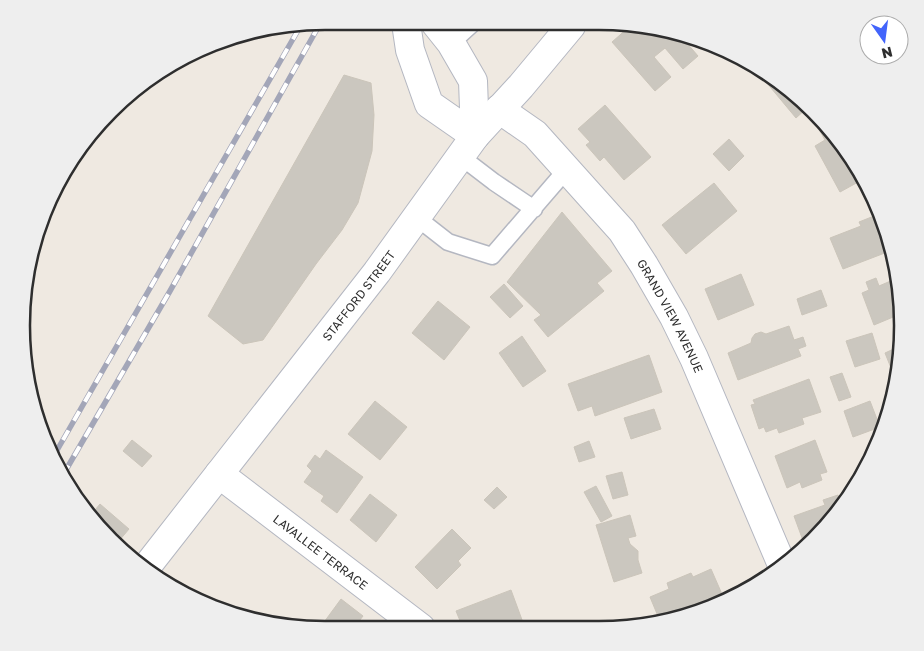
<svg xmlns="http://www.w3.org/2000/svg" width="924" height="651" font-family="'Golos Text',sans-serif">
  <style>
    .building { fill: #cbc7bf; stroke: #cbc5ba }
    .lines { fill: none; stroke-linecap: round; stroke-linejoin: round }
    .service-casing { stroke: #b4b7c1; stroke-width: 19 }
    .minor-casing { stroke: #b4b7c1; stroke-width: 30 }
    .secondary-casing { stroke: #b4b7c1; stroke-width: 30 }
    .service { stroke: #fff; stroke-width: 16 }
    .minor { stroke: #fff; stroke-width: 28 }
    .secondary { stroke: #fff; stroke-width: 28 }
    .rail-casing { stroke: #a3a6b8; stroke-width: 5.5 }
    .rail { stroke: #fff; stroke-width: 4; stroke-dasharray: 11; stroke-linecap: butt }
    .labels { text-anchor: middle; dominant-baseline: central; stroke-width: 4.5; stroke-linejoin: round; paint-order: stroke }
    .street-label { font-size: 12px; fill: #2e2e2e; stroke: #fff }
    .rim { fill: none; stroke: #2e2e2e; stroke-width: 2.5 }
  </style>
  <rect width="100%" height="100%" fill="#efe9e1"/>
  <!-- building -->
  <path class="building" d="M629 27H658L680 35 698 56 683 69 665 48 654 57 671 77 655 91 612 42Z
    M344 75 371 83 374 115 372 151 358 203 342 230 316 264 263 340 243 344 208 316Z
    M770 78 807 108 796 118 766 82Z
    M605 105 651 157 624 180 604 157 600 161 586 145 590 142 578 129Z
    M828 126 860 181 840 192 815 146 825 140 820 131Z
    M729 139 744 156 729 171 713 154Z
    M714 183 737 211 686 254 662 225Z
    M562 212 612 271 597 283 604 291 548 337 534 320 541 315 507 282Z
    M879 214 887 227 890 251 843 269 830 238 861 226 859 222Z
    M741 274 754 305 718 320 705 289Z
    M876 278 879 286 893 280 898 315 874 325 862 293 869 290 866 282Z
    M504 284 523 306 510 318 490 297Z
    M821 290 827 306 802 315 797 299Z
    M438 301 470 327 444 360 412 333Z
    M789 326 794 340 803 337 806 346 798 349 801 356 738 380 728 353 751 343 752 338 755 334 761 332 766 334Z
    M872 333 880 359 855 367 846 341Z
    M900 333 902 345 897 366 891 368 885 353 898 347 894 335Z
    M522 336 546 371 523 387 499 353Z
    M649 355 662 392 595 416 592 406 578 411 568 384Z
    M842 373 851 397 839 401 830 377Z
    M809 379 821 412 802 418 804 424 779 433 777 428 766 432 764 427 759 429 751 405 755 404 753 400Z
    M375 401 407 427 380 460 348 434Z
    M870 401 880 427 853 437 844 411Z
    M654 409 661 429 631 439 624 418Z
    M132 440 152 456 142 467 123 451Z
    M815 440 827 472 820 474 822 480 802 488 800 482 787 488 775 456Z
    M589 441 595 457 579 462 574 447Z
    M326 450 363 477 337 513 321 501 324 496 304 482 312 471 307 466 315 455 320 459Z
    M622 472 628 495 613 499 606 476Z
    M596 486 612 516 601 522 584 492Z
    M497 487 507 497 494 509 484 500Z
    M370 494 397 515 376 542 350 520Z
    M838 495 840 501 805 546 794 516 825 505 823 500Z
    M100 504 129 529 118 542 97 526 90 516Z
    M630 515 636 536 628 538 630 544 638 551V560L642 573 614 582 596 525Z
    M452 529 471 548 458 561 461 565 437 589 415 567Z
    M711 569 725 601 660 621 650 597 669 589 667 583 691 573 693 577Z
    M511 590 525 628H463L456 611Z
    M341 599 363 616 353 629H319Z"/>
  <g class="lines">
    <defs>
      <path id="service" d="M451 43 472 24
        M460 156 494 182 534 209
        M416 217 448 242 492 256 567 169"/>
      <g id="minor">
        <path id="s1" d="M499 109 535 134 622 231 644 265 674 317 694 358 782 565"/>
        <path id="s2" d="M219 474 421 628"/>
      </g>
      <g id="secondary">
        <path d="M406 23 410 50 429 104 475 136"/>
        <path d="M435 23 451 43 473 81 475 136"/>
        <path id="s3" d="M148 565 377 272 475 136 521 86 571 26"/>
      </g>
    </defs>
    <!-- service casing -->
    <use href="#service" class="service-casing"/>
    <!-- minor casing -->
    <use href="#minor" class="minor-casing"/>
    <!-- secondary casing -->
    <use href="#secondary" class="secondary-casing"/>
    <!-- service -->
    <use href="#service" class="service"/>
    <!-- minor -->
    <use href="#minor" class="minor"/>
    <!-- secondary -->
    <use href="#secondary" class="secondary"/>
    <defs>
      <path id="rail" d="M52 459 301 25
        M63 475 170 291 321 22"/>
    </defs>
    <!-- rail casing -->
    <use href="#rail" class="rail-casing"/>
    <!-- rail -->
    <use href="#rail" class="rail"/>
  </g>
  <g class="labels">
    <!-- street labels -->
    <g class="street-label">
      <text stroke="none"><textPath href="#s3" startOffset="342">STAFFORD STREET</textPath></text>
      <text stroke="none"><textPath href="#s1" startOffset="272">GRAND VIEW AVENUE</textPath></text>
      <text stroke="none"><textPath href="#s2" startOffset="128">LAVALLEE TERRACE</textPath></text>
    </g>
  </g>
  <!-- crop -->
  <path d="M0 0H924V651H0ZM325 30H599A295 295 0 0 1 894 325V326A295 295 0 0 1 599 621H325A295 295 0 0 1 30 326V325A295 295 0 0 1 325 30Z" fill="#eee" fill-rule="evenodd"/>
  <path class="rim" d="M325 30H599A295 295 0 0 1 894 325V326A295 295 0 0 1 599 621H325A295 295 0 0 1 30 326V325A295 295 0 0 1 325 30Z"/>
  <!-- north arrow -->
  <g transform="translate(884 40) rotate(166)"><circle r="24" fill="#ffffff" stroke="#ababab"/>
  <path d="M0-4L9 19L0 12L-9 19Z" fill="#4264fb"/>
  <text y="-8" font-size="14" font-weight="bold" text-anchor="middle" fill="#2e2e2e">N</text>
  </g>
</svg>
